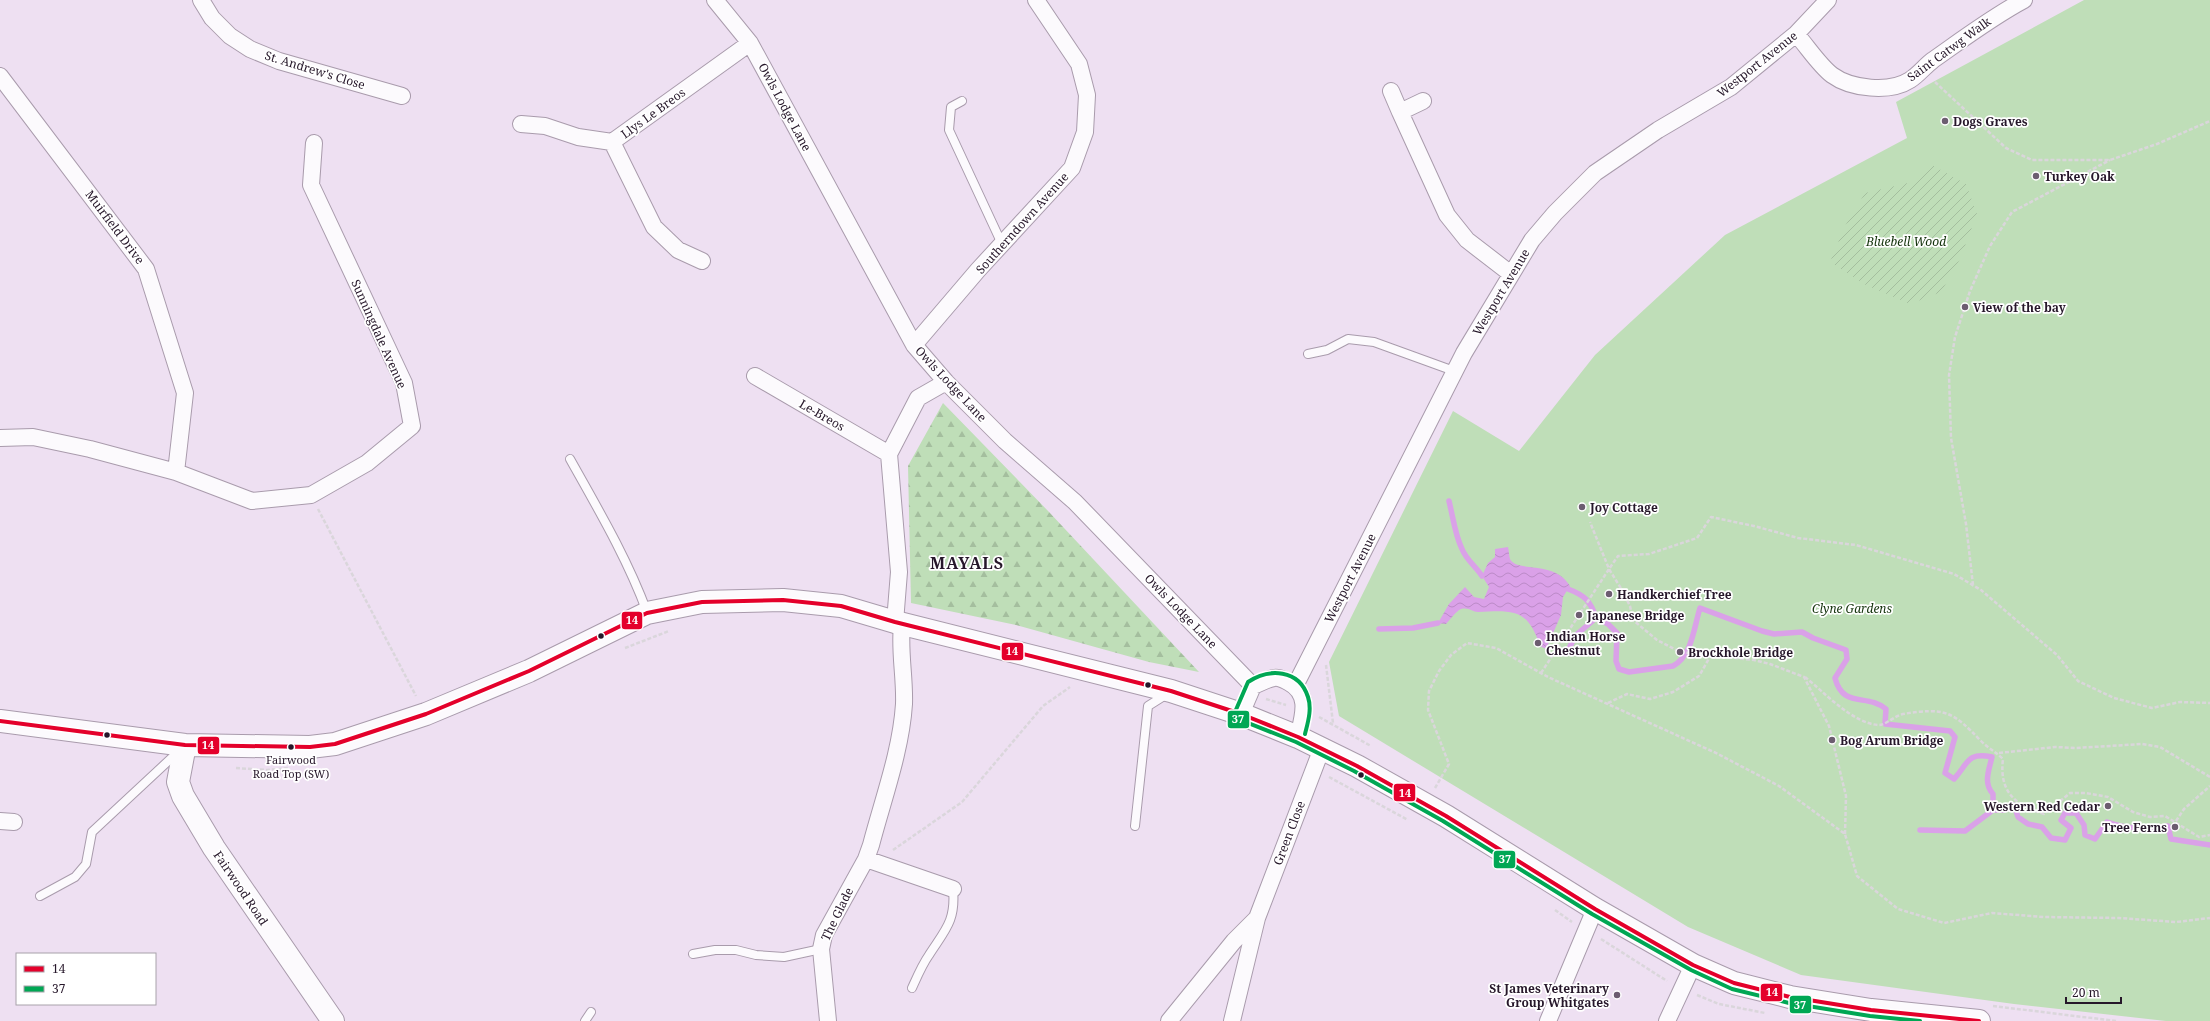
<svg xmlns="http://www.w3.org/2000/svg" width="2210" height="1021" font-family="'Noto Serif',serif">
  <style>
    .forest { fill: url(#forest-firs) }
    .park { fill: #bfdeb8 }
    .garden { fill: url(#garden-furrows) }
    .water { fill: url(#water-waves) }
    .lines { fill: none; stroke-linecap: round; stroke-linejoin: round }
    .stream { stroke: #daa1e8; stroke-width: 5.5 }
    .lane-casing { stroke: #a99bac; stroke-width: 10 }
    .street-casing { stroke: #a99bac; stroke-width: 18 }
    .secondary-casing { stroke: #a99bac; stroke-width: 24 }
    .path { stroke: #dad6db; stroke-width: 2.5; stroke-dasharray: 4 2; stroke-linecap: butt }
    .lane { stroke: #fcfafd; stroke-width: 8 }
    .street { stroke: #fcfafd; stroke-width: 16 }
    .secondary { stroke: #fcfafd; stroke-width: 22 }
    .bus-1-casing { stroke: #fff; stroke-width: 7 }
    .bus-2-casing { stroke: #fff; stroke-width: 7 }
    .bus-1 { stroke: #e4002b; stroke-width: 4 }
    .bus-2 { stroke: #00a754; stroke-width: 4 }
    .poi-dot { fill: #6c5d70; stroke: #fff; stroke-width: 1.5 }
    .bus-dot { fill: #26172a; stroke: #fff; stroke-width: 1.5 }
    .labels { text-anchor: middle; dominant-baseline: central; stroke-width: 3.5; stroke-linejoin: round; paint-order: stroke }
    .bus-label { font-size: 11px; fill: #26172a; stroke: #fff }
    .street-label { font-size: 12px; fill: #26172a; stroke: #fff }
    .poi-label { font-size: 12px; font-weight: bold; fill: #26172a; stroke: #fff; text-anchor: start }
    .park-label { font-size: 12px; font-style: italic; fill: #14330c; stroke: #fff }
    .district-label { font-size: 16px; font-weight: bold; letter-spacing: 1px; fill: #26172a; stroke: #fff }
    .line-badge { stroke: #fff; stroke-width: 1.5 }
    .badge-label { font-size: 11px; text-anchor: middle; font-weight: bold; fill: #fff }
  </style>
  <defs>
    <pattern id="forest-firs" width="22" height="20" patternUnits="userSpaceOnUse"><rect width="22" height="20" fill="#bfdeb8"/><path d="M5 1l3.5 6h-7zM16 11l3.5 6h-7z" fill="#a4be9e"/></pattern>
    <pattern id="garden-furrows" width="10" height="10" patternUnits="userSpaceOnUse"><rect width="10" height="10" fill="#bfdeb8"/><path d="M-1 1l2-2M0 10L10 0M9 11l2-2" fill="none" stroke="#a4be9e"/></pattern>
    <pattern id="water-waves" width="16" height="10" patternUnits="userSpaceOnUse"><rect width="16" height="10" fill="#daa1e8"/><path d="M0 5q4-4 8 0t8 0" fill="none" stroke="#bb8ac7"/></pattern>
  </defs>
  <rect width="100%" height="100%" fill="#eee0f2"/>
  <!-- forest -->
  <path class="forest" d="M943 403 1049 512 1199 672 1149 662 1016 625 911 603 908 466Z"/>
  <!-- park -->
  <path class="park" d="M2084 0H2210V1021H2166L2014 1004 1801 975 1688 927 1339 716 1329 662 1453 411 1519 451 1595 355 1725 235 1907 138 1896 102Z"/>
  <!-- garden -->
  <path class="garden" d="M1932 165 1966 184 1977 214 1960 259 1941 292 1910 304 1866 285 1830 262 1845 226 1865 193 1912 182Z"/>
  <!-- water -->
  <path class="water" d="M1508 547C1509 551 1509 556 1510 559 1517 573 1555 560 1570 586L1563 597 1561 615 1546 649 1540 646C1528 609 1514 610 1478 612 1472 612 1469 607 1461 609 1456 611 1450 620 1446 624L1438 623 1449 604 1465 587 1474 597 1484 599 1489 587 1482 576 1488 563 1495 557V549Z"/>
  <g class="lines">
    <!-- stream -->
    <path class="stream" d="M1449 501C1453 517 1455 535 1462 549 1467 561 1475 565 1482 576
      M1568 589C1584 595 1591 601 1596 618L1576 635 1568 650
      M1596 618 1608 624 1617 633 1616 661 1619 669 1629 672 1673 666C1692 656 1694 627 1700 608L1762 631 1774 634 1802 632 1813 638 1846 650 1847 659 1835 678C1843 709 1867 693 1886 709L1885 724 1950 731 1955 737 1945 773 1954 779C1969 763 1966 752 1992 757 1989 770 1983 783 1993 794V810L1965 831 1920 830
      M1379 629 1413 628 1438 623
      M1993 810H2004L2014 805 2018 817 2028 824 2042 827 2051 838 2065 840 2071 828 2061 820 2065 813H2076L2084 825 2085 835 2095 839 2107 822C2127 829 2148 830 2168 826L2171 839 2210 845"/>
    <defs>
      <path id="lane" d="M962 101 951 107 949 130 1002 244
        M1308 354 1327 350 1348 339 1374 342 1454 371
        M570 459C598 509 627 558 647 612
        M1135 826 1148 706 1167 694
        M40 896 75 877 86 864 92 832 179 751
        M693 954 715 950H736L756 955 784 957 821 949
        M912 988C917 977 922 965 929 955 945 930 956 921 953 889
        M585 1021 591 1012"/>
      <path id="street" d="M201 0 212 18 230 36 250 49 279 61 402 96
        M715 0 750 43 914 345 946 382 1005 441 1075 502 1253 686
        M1796 34C1807 46 1819 65 1832 75 1851 89 1890 93 1910 80 1918 75 1925 66 1933 60 1963 39 1992 17 2024 0
        M0 76 146 269 185 393 176 472
        M1391 91 1400 112
        M1423 101 1400 112 1447 215 1467 240 1511 274
        M521 124 545 126 578 137 612 142 750 43
        M612 142 654 227 678 250 702 261
        M914 345 978 270 1072 168 1085 132 1087 95 1079 64 1036 0
        M755 376 889 454
        M0 438 33 437 90 449 176 472 252 501 311 495 367 463 412 426 404 383 311 185 314 143
        M895 622 899 572 889 454 918 398 946 382
        M1295 686 1464 353 1532 240 1555 213 1595 173 1658 130 1731 87 1796 34 1828 0
        M1241 714 1253 686C1259 684 1267 679 1274 678 1279 677 1284 680 1288 682 1311 694 1303 716 1298 737
        M0 821 14 822
        M866 859 953 889
        M828 1021 821 949 824 935 866 859 871 845C883 799 901 751 904 704 905 677 899 651 902 624
        M1169 1021 1234 941 1257 918 1322 748
        M1232 1021 1257 918
        M1548 1021 1595 909
        M1667 1021 1693 965"/>
      <path id="secondary" d="M0 721 185 745 310 747 335 744 426 714 529 671 647 613 702 602 783 600 841 606 895 622 1171 691 1241 714 1298 737 1357 766 1446 816 1595 909 1693 965 1734 983 1790 997 1871 1010 1979 1021
        M185 745 178 782 183 796 214 848 333 1021"/>
    </defs>
    <!-- lane casing -->
    <use href="#lane" class="lane-casing"/>
    <!-- street casing -->
    <use href="#street" class="street-casing"/>
    <!-- secondary casing -->
    <use href="#secondary" class="secondary-casing"/>
    <!-- path -->
    <path class="path" d="M1935 82 2006 148 2032 160H2110L2157 144 2210 121
      M318 509 416 696
      M1973 585 1966 524 1951 438 1949 375 1955 337 1970 291 1990 246 2012 212 2110 160
      M625 648 669 631
      M1326 665 1333 723
      M1541 673 1609 569 1590 522
      M1805 677C1824 692 1853 724 1879 725 1886 725 1894 716 1903 714 1946 707 1953 712 1981 741 1988 748 1996 752 2003 759 1999 791 2014 805 2044 814L2070 793H2086L2108 797 2133 812 2150 817 2165 816 2199 837 2210 835
      M1266 699 1286 705
      M1608 703 1627 694 1650 699 1673 692 1699 676 1711 655
      M1319 717 1371 746
      M1999 753 2055 747 2076 748 2142 744 2160 747 2210 777
      M236 768 267 770 289 768
      M1329 777 1408 820
      M1435 788 1449 764 1428 710 1429 691 1439 671 1451 655 1467 643 1496 648 1548 677 1716 753 1779 786 1845 834 1857 876 1898 909 1944 923 1992 913 2044 917 2119 918 2176 922 2210 918
      M2176 821 2184 809 2210 786
      M1845 834 1846 796 1829 726 1804 677 1770 664 1754 660 1680 652 1657 640 1633 620 1630 606 1622 590 1609 569 1618 556 1649 554 1697 538 1711 517 1754 526 1798 538 1856 545 1954 574 1981 590 2057 655 2078 681 2114 698 2152 708 2180 702 2210 703
      M893 850 962 802 1043 706 1070 687
      M1555 910 1572 922
      M1601 939 1667 981
      M1697 995 1719 1004 1765 1013
      M1993 1006 2116 1021"/>
    <!-- lane -->
    <use href="#lane" class="lane"/>
    <!-- street -->
    <use href="#street" class="street"/>
    <!-- secondary -->
    <use href="#secondary" class="secondary"/>
    <defs>
      <path id="bus-1" d="M0 721 185 745 310 747 335 744 426 714 529 671 647 613 702 602 783 600 841 606 895 622 1171 691 1241 714 1298 737 1357 766 1446 816 1595 909 1693 965 1734 983 1790 997 1871 1010 1979 1021"/>
      <path id="bus-2" d="M1305 734C1308 722 1312 709 1308 697 1299 669 1269 668 1248 682L1235 712 1238 719 1296 742 1354 771 1443 821 1592 914 1691 970 1732 989 1789 1003 1870 1016 1920 1021"/>
    </defs>
    <!-- bus-1 casing -->
    <use href="#bus-1" class="bus-1-casing"/>
    <!-- bus-2 casing -->
    <use href="#bus-2" class="bus-2-casing"/>
    <!-- bus-1 -->
    <use href="#bus-1" class="bus-1"/>
    <!-- bus-2 -->
    <use href="#bus-2" class="bus-2"/>
  </g>
  <!-- markers -->
  <g class="poi-dot">
    <circle cx="1945" cy="121" r="4"/>
    <circle cx="2036" cy="176" r="4"/>
    <circle cx="1965" cy="307" r="4"/>
    <circle cx="1582" cy="507" r="4"/>
    <circle cx="1609" cy="594" r="4"/>
    <circle cx="1579" cy="615" r="4"/>
    <circle cx="1538" cy="643" r="4"/>
    <circle cx="1680" cy="652" r="4"/>
    <circle cx="1832" cy="740" r="4"/>
    <circle cx="2108" cy="806" r="4"/>
    <circle cx="2175" cy="827" r="4"/>
    <circle cx="1617" cy="995" r="4"/>
  </g>
  <g class="bus-dot">
    <circle cx="601" cy="636" r="3.5"/>
    <circle cx="1148" cy="685" r="3.5"/>
    <circle cx="107" cy="735" r="3.5"/>
    <circle cx="291" cy="747" r="3.5"/>
    <circle cx="1361" cy="775" r="3.5"/>
  </g>
  <g class="labels">
    <!-- bus labels -->
    <g class="bus-label">
      <text x="291" y="759">Fairwood<tspan x="291" dy="14">Road Top (SW)</tspan></text>
    </g>
    <!-- street labels -->
    <g class="street-label">
      <text transform="translate(1949 49) rotate(-36)">Saint Catwg Walk</text>
      <text transform="translate(1757 64) rotate(-38)">Westport Avenue</text>
      <text transform="translate(315 70) rotate(17)">St. Andrew's Close</text>
      <text transform="translate(785 107) rotate(62)">Owls Lodge Lane</text>
      <text transform="translate(653 113) rotate(-36)">Llys Le Breos</text>
      <text transform="translate(1022 223) rotate(-48)">Southerndown Avenue</text>
      <text transform="translate(115 227) rotate(53)">Muirfield Drive</text>
      <text transform="translate(1501 292) rotate(-59)">Westport Avenue</text>
      <text transform="translate(379 334) rotate(66)">Sunningdale Avenue</text>
      <text transform="translate(951 384) rotate(47)">Owls Lodge Lane</text>
      <text transform="translate(822 415) rotate(30)">Le-Breos</text>
      <text transform="translate(1350 578) rotate(-63)">Westport Avenue</text>
      <text transform="translate(1181 611) rotate(46)">Owls Lodge Lane</text>
      <text transform="translate(1289 833) rotate(-69)">Green Close</text>
      <text transform="translate(241 888) rotate(56)">Fairwood Road</text>
      <text transform="translate(837 914) rotate(-64)">The Glade</text>
    </g>
    <!-- poi labels -->
    <g class="poi-label">
      <text x="1953" y="121">Dogs Graves</text>
      <text x="2044" y="176">Turkey Oak</text>
      <text x="1973" y="307">View of the bay</text>
      <text x="1590" y="507">Joy Cottage</text>
      <text x="1617" y="594">Handkerchief Tree</text>
      <text x="1587" y="615">Japanese Bridge</text>
      <text x="1546" y="636">Indian Horse<tspan x="1546" dy="14">Chestnut</tspan></text>
      <text x="1688" y="652">Brockhole Bridge</text>
      <text x="1840" y="740">Bog Arum Bridge</text>
      <text x="2100" y="806" text-anchor="end">Western Red Cedar</text>
      <text x="2167" y="827" text-anchor="end">Tree Ferns</text>
      <text x="1609" y="988" text-anchor="end">St James Veterinary<tspan x="1609" dy="14">Group Whitgates</tspan></text>
    </g>
    <!-- park labels -->
    <g class="park-label">
      <text x="1906" y="241">Bluebell Wood</text>
      <text x="1852" y="608">Clyne Gardens</text>
    </g>
    <!-- district labels -->
    <g class="district-label">
      <text x="967" y="563">MAYALS</text>
    </g>
  </g>
  <g class="line-badge">
    <rect x="621" y="611" width="22" height="19" rx="4" fill="#e4002b"/>
    <rect x="1001" y="642" width="23" height="19" rx="4" fill="#e4002b"/>
    <rect x="1227" y="710" width="23" height="19" rx="4" fill="#00a754"/>
    <rect x="197" y="736" width="23" height="19" rx="4" fill="#e4002b"/>
    <rect x="1393" y="783" width="23" height="19" rx="4" fill="#e4002b"/>
    <rect x="1493" y="850" width="23" height="19" rx="4" fill="#00a754"/>
    <rect x="1760" y="983" width="23" height="19" rx="4" fill="#e4002b"/>
    <rect x="1789" y="995" width="23" height="19" rx="4" fill="#00a754"/>
  </g>
  <g class="badge-label">
    <text x="632" y="624">14</text>
    <text x="1012" y="655">14</text>
    <text x="1238" y="723">37</text>
    <text x="208" y="749">14</text>
    <text x="1405" y="797">14</text>
    <text x="1505" y="863">37</text>
    <text x="1772" y="996">14</text>
    <text x="1800" y="1009">37</text>
  </g>
  <!-- legend -->
  <rect x="16" y="953" width="140" height="52" fill="#ffffff" stroke="#a8a2aa"/>
  <rect x="24" y="966" width="20" height="6" fill="#e4002b" stroke="#a8a2aa"/>
  <text x="52" y="973" font-size="12" fill="#26172a">14</text>
  <rect x="24" y="986" width="20" height="6" fill="#00a754" stroke="#a8a2aa"/>
  <text x="52" y="993" font-size="12" fill="#26172a">37</text>
  <!-- scale -->
  <path d="M2066 997v6h55v-6" fill="none" stroke="#26172a" stroke-width="2"/>
  <text x="2072" y="997" font-size="12" fill="#26172a" stroke="#ffffff" stroke-width="3" paint-order="stroke">20 m</text>
</svg>
